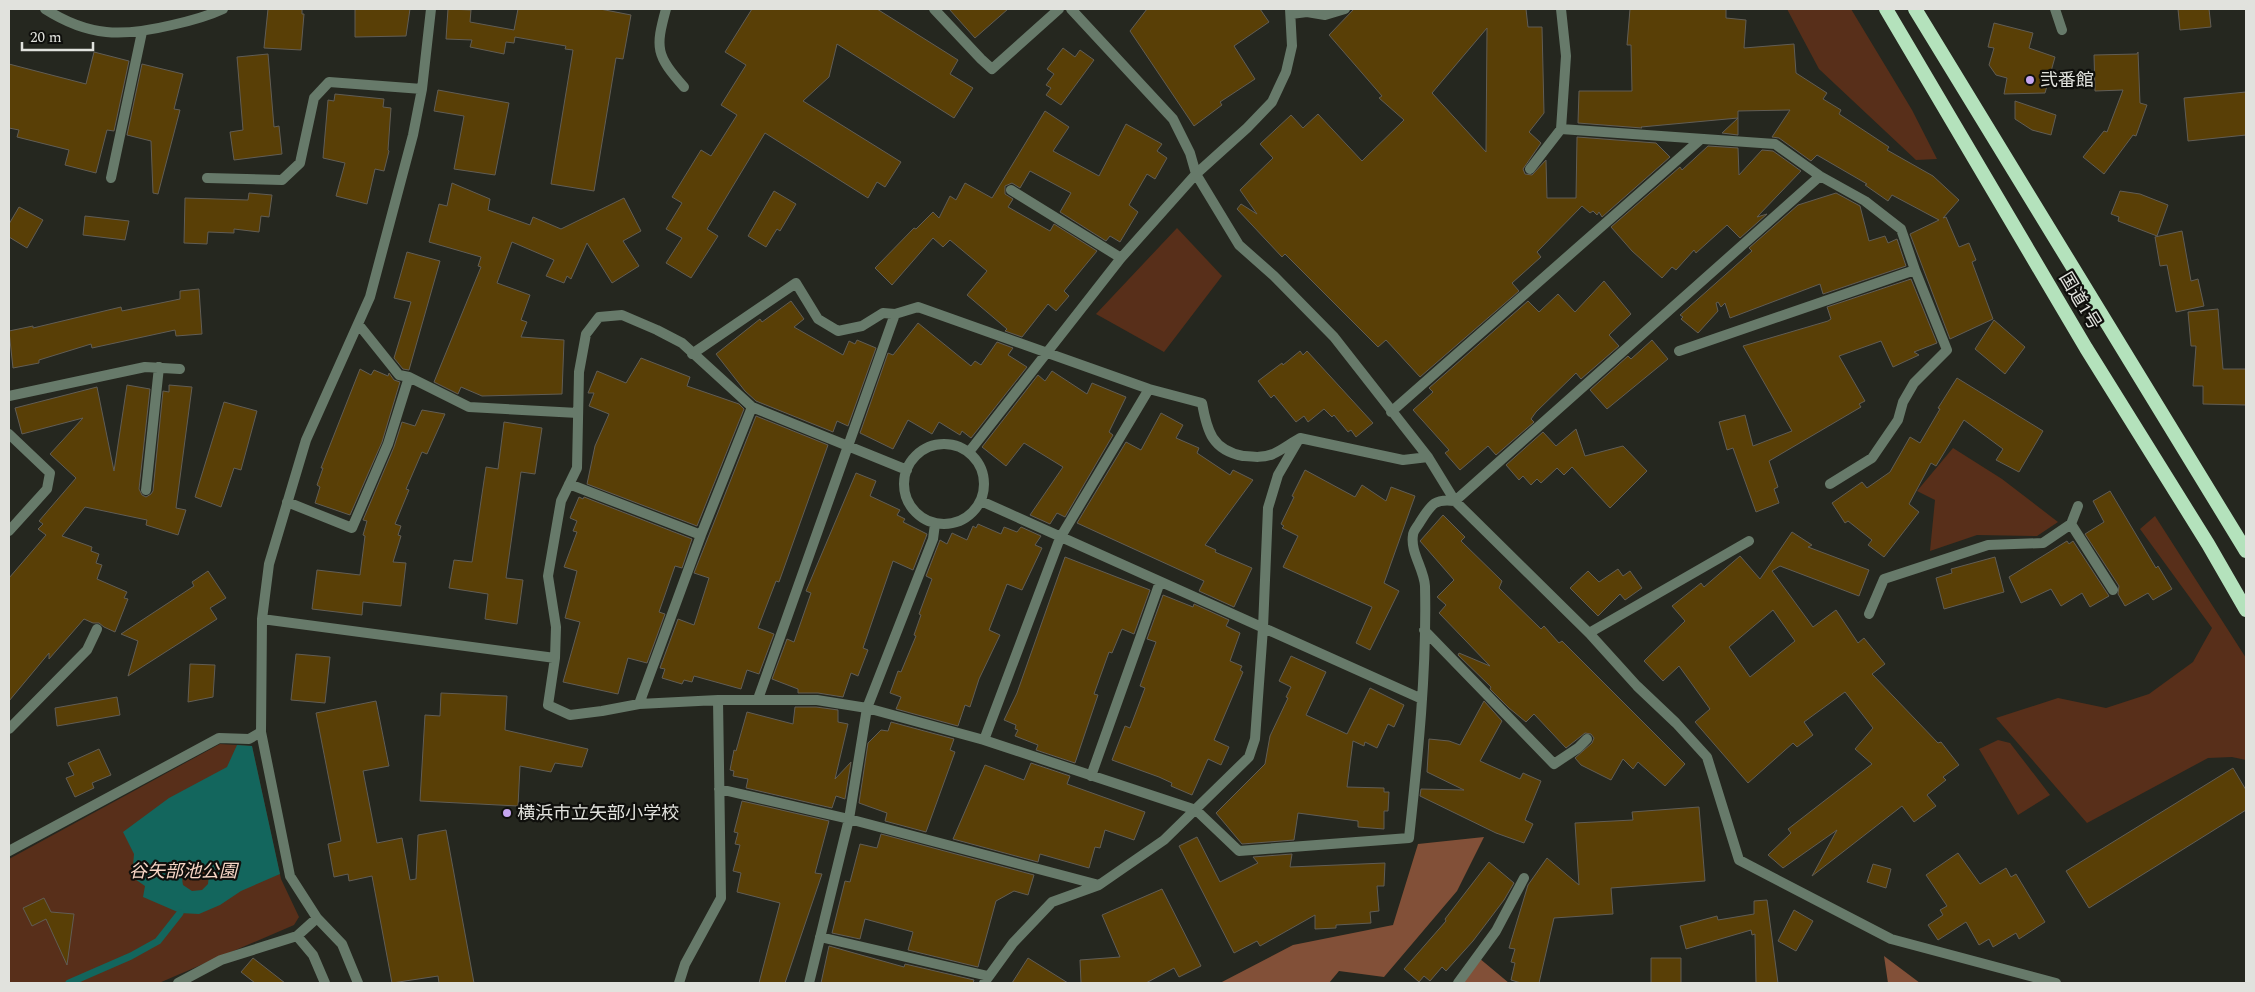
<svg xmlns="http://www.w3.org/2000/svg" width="2255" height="992" font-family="Spectral,'Noto Sans JP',serif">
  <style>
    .green { fill: #582f1a }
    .forest { fill: #825038 }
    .water { fill: #13665d; fill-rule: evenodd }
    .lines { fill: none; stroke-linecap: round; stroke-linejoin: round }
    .stream { stroke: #13665d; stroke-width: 7 }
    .building { fill: #593f06; stroke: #615d55; fill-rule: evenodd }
    .minor { stroke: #677a6a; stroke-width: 10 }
    .trunk { stroke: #b4e2bc; stroke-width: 14 }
    .poi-dot { fill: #c6a6f0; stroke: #0f0f0c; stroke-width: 2 }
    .labels { text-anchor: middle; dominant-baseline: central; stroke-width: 4.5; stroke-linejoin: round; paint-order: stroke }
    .poi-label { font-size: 18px; fill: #e1e2dd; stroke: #0f0f0c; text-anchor: start }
    .street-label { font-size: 18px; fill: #e1e2dd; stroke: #0f0f0c }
    .park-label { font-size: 18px; font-style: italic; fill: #f7d6c6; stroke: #0f0f0c }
  </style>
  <rect width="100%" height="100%" fill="#25271f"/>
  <!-- green -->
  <path class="green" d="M1787 9H1851L1912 110 1937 159 1916 160 1819 69Z
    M1177 228 1222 276 1164 352 1096 314Z
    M1953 448 2002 479 2058 522 2037 536 1977 535 1930 551 1935 500 1917 491Z
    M2155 516 2246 658V760L2232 757 2208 758 2087 823 1996 718 2058 698 2106 708 2149 694 2193 662 2212 628 2140 529Z
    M1998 740 2010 743 2050 795 2018 815 1979 749Z
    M220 744 252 746 281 879 299 917 294 925 159 983H9V859Z"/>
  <!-- forest -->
  <path class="forest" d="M1484 837 1457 891 1384 977 1339 971 1329 983H1220L1293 945 1393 925 1418 844Z
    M1884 956 1920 983H1888Z
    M1479 958 1509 983H1462Z"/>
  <!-- water -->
  <path class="water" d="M237 745 252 746 280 874 241 891 220 905 199 914 180 913 143 897 145 886 132 877 134 854 123 832 169 798 227 767ZM191 865 202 867 209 874 208 884 202 890 192 891 183 885C181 875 183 872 191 865Z"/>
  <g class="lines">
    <!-- stream -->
    <path class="stream" d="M69 983 131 956 158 941 180 913"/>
  </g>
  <!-- building -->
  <path class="building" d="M268 9H302V14H304L301 50 264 48Z
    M355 9H410L406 36 355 37Z
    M448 9 471 10 470 22 514 30 518 9H600L631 15 623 59 616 58 594 191 551 184 573 50 565 49 566 46 515 37 514 43 506 42 504 54 470 47 472 40 446 39Z
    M752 9H877L958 60 950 74 973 88 954 118 837 44 829 77 803 101 901 162 885 187 877 182 868 198 765 133 707 229 718 236 691 278 666 263 682 238 666 229 682 203 672 197 701 150 711 156 737 115 721 105 746 65 725 52Z
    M949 9H1008L975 38Z
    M1147 9H1260L1269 22 1234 46 1255 79 1220 102 1222 105 1194 126 1130 31Z
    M1354 9H1526L1528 27H1542L1544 113 1529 132 1541 143 1523 169 1525 174 1532 175 1546 160 1547 198H1576L1577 137 1656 143 1670 157 1602 217 1599 212 1597 215 1593 211 1590 213 1582 206 1537 252 1541 257 1512 283 1519 291 1420 377 1386 340 1378 347 1285 254 1282 257 1237 209 1241 204 1257 214 1240 190 1273 158 1260 144 1291 115 1303 128 1318 114 1362 161 1404 120 1379 98 1382 96 1329 35ZM1487 28 1486 152 1432 93Z
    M1630 9H1726V18L1746 20 1744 48 1794 44 1796 73 1827 93 1823 99 1841 110 1839 114 1889 147 1887 150 1933 176 1959 200 1943 218 1946 217 1959 247 1969 243 1976 260 1972 262 1993 319 1950 339 1910 234 1939 220 1892 195 1888 201 1865 185 1867 184 1817 155 1811 161 1779 138 1772 137 1790 110 1738 111V118L1641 127 1642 128 1578 123 1579 91H1632L1631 45H1627Z
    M2178 9H2209L2211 27 2180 30Z
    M1994 23 2033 33 2029 48 2055 57 2045 93 2004 94 2007 78 1996 75 1989 65 1994 48 1988 47Z
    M1063 48 1075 57 1080 50 1094 60 1061 105 1046 95 1051 88 1046 85 1054 74 1047 69Z
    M94 52 129 61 114 131 107 130 96 173 65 165 69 150 17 137 19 130 9 128V64L86 84Z
    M2138 52 2140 103 2147 105 2136 136 2133 135 2104 174 2083 157 2104 131 2107 132 2123 90 2095 91 2094 55 2137 54Z
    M268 54 274 127 279 126 282 154 234 160 230 132 243 130 237 57Z
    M142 64 183 74 174 109 180 110 158 194 153 193 151 141 127 135Z
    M438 90 509 103 495 175 454 169 464 116 434 111Z
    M2246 92V135L2188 141 2184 98Z
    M335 94 384 99 383 107 391 108 388 150 389 151 384 171 375 169 367 204 336 196 345 163 323 158 328 100 334 101Z
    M2015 101 2056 115 2051 135 2032 130 2015 119Z
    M1045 111 1069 127 1053 151 1099 176 1126 124 1162 144 1157 151 1167 158 1155 179 1147 174 1129 205 1138 212 1120 242 1110 236 1106 241 1060 212 1071 193 1030 171 1020 188 1012 183 1005 186V194L1013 199 1008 207 1050 231 1054 224 1097 251 1064 291 1069 296 1056 311 1048 304 1022 337 1005 331 1007 329 967 295 987 271 950 240 943 247 933 238 892 285 875 268 914 228 916 229 933 212 939 218 950 196 956 200 965 183 992 198Z
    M1738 118V135L1722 133Z
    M1708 146 1738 148 1739 175 1762 150 1773 151 1801 171 1757 217 1767 214 1740 238 1727 225 1696 253 1694 250 1676 270 1672 267 1662 278 1632 251 1611 227 1680 167 1682 170Z
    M452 183 490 199 488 210 530 225 533 217 561 229 624 198 641 231 623 241 639 266 612 283 587 243 571 279 567 276 564 283 546 276 554 260 512 242 497 283 530 295 521 320 527 322 521 337 564 340 562 394 482 396 461 387 458 394 434 382 481 267 478 266 481 257 429 242 439 204 447 206Z
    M774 191 796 204 780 231 777 229 766 247 748 236Z
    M2120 191 2140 194 2168 205 2157 236 2118 221 2119 217 2111 214Z
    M249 193 272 195 269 217 261 216 259 232 234 229V233L208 232 207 244 184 243 185 198 248 200Z
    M1836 193 1860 206 1869 241 1885 236 1888 243 1897 239 1906 266 1823 294 1820 284 1730 318 1725 303 1721 307 1718 302 1716 303 1718 311 1698 333 1681 319 1683 317 1680 315 1752 251 1749 248 1798 205Z
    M19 207 43 220 27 248 9 237V224Z
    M85 216 129 221 125 240 83 235Z
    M2182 231 2191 281 2198 279 2204 306 2176 312 2167 265 2160 266 2155 237Z
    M407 252 440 261 409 370 403 369 394 358 411 302 394 298Z
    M1911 279 1937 343 1914 352 1919 355 1893 367 1881 341 1839 356 1865 401 1859 404 1861 407 1769 461 1778 487 1774 489 1779 503 1756 512 1733 448 1727 450 1719 422 1745 415 1753 446 1792 431 1743 346 1828 321 1831 319 1827 307Z
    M1604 281 1631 314 1609 335 1619 346 1581 379 1576 373 1536 412 1531 419 1534 422 1496 455 1488 446 1460 470 1445 453 1449 450 1413 410 1433 392 1429 388 1528 301 1539 312 1558 294 1575 312Z
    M199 289 202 334 176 336 175 330 92 348 91 344 39 360V363L13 368 9 331 33 326V328L121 307 122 311 180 299V291Z
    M791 301 804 319 794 327 843 355 849 341 855 344 857 340 876 348 848 426 837 421 833 432 756 401 745 391 716 354 760 319 762 322Z
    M2218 309 2223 369H2246V405L2203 404V386H2193L2196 346H2191L2188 312Z
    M1994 320 2025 347 2005 374 1975 349Z
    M918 323 971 366 975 361 981 365 997 342 1013 348 1008 355 1027 367 971 438 962 431 960 435 939 422 932 434 908 420 893 449 860 433 888 353 893 355Z
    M1652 340 1668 359 1607 409 1590 390 1628 356 1631 359Z
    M1300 351 1303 355 1307 351 1373 423 1356 437 1351 430 1348 432 1334 415 1332 417 1324 409 1308 422 1304 416 1296 422 1274 395 1271 398 1258 381 1282 363 1283 365Z
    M641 358 690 377 687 386 739 404 744 409 697 526 587 484 595 446 609 414 589 406 594 393H588L597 371 626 383Z
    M360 369 371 375 374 370 388 376 389 373 394 380 400 382 382 442 350 515 315 503 320 487 317 485 323 468H321Z
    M1052 371 1087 394 1092 383 1126 397 1109 432 1113 435 1065 517 1057 513 1050 524 1030 515 1063 467 1024 443 1006 466 982 447 1038 375 1045 381Z
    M1957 378 2043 431 2019 472 1996 460 2003 449 1964 420 1936 466 1931 463 1909 504 1919 512 1884 557 1868 545 1872 540 1848 521 1845 523 1832 503 1862 482 1867 488 1890 472 1910 437 1920 443 1940 409 1938 408Z
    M127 385 150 389 139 489 142 495 146 497 151 494 153 491 163 391 169 392V385L192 387 176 508 186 510 178 535 146 525 147 520 85 507 62 536 92 547 91 551 99 554 96 563 102 565 97 579 127 592 124 598 128 599 115 632 104 627 99 623H93L84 619 49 659V653L9 701V578L46 535 38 529 43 524 39 521 76 478 50 454 83 418 22 434 15 408 97 387 114 471Z
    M224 402 257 411 241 470 234 468 221 507 195 497Z
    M422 410 445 414 427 454 422 452 406 489 409 490 395 524 401 526 398 535 401 536 393 562 406 563 401 606 363 602 362 615 312 609 317 570 360 575 365 536 363 535 367 521 363 520 394 447 402 422 415 426Z
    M1161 413 1183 425 1176 438 1199 448 1197 453 1230 475 1233 470 1253 480 1205 545 1216 550 1215 552 1252 568 1234 607 1199 591 1204 581 1077 523 1126 442 1141 450Z
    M756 416 828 445 779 582 776 581 758 628 774 634 759 674 747 670 741 689 694 676 692 682 684 680 682 684 662 678 665 669 660 668 678 619 694 625 709 578 694 573Z
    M504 422 542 428 535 474 521 472 506 578 523 580 517 624 485 619 488 594 449 588 454 560 472 562 486 467 498 469Z
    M1576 429 1585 456 1623 446 1647 471 1610 508 1572 467 1564 475 1557 468 1541 483 1537 479 1531 485 1523 476 1519 480 1506 465 1543 432 1556 446Z
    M1305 470 1355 497 1362 485 1386 501 1391 487 1415 496 1384 583 1399 591 1370 650 1356 643 1372 607 1283 567 1298 536 1282 528 1284 526 1281 524 1294 497 1292 496Z
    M856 473 876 481 870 496 900 510 897 515 905 519 903 522 927 534 926 537 913 570 893 561 863 648 868 650 858 676 851 673 843 697 818 693H798V689L772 679 787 639 794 642 811 593 806 591Z
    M2110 491 2156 568 2158 566 2172 589 2153 600 2148 593 2125 606 2118 594 2119 586 2085 534 2104 522 2093 501Z
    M579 497 583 499 584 497 692 539 682 568 675 566 659 612 665 614 647 663 628 658 618 694 563 682 580 622 565 618 577 571 564 567 577 532 573 531 577 521 570 518Z
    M1443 515 1465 537 1461 541 1502 581 1499 588 1541 629 1544 626 1559 643 1562 641 1685 764 1665 786 1638 762 1633 769 1623 759 1611 780 1581 765 1575 758 1592 743 1594 738 1591 734 1585 733 1566 748 1534 714 1526 722 1509 708 1490 689 1491 687 1458 655 1459 653 1490 666 1439 613 1446 605 1437 597 1454 580 1420 541Z
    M978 524 1001 534 1004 527 1017 532 1021 527 1041 536 1035 545 1042 548 1022 590 1007 584 989 630 1000 635 979 679 970 707 965 705 958 726 896 709 901 697 890 693 898 671 901 672 916 636 914 635 921 615 919 614 932 579 926 576 940 540 947 544 952 533 967 540 973 526 976 528Z
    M1792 532 1812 545 1808 547 1869 570 1859 596 1780 566 1772 571 1813 627 1836 610 1858 643 1864 638 1885 664 1872 674 1938 743 1941 742 1959 765 1943 777 1946 780 1927 795 1936 806 1914 822 1902 806 1812 876 1837 830 1783 868 1768 855 1791 833 1788 829 1872 764 1855 749 1873 728 1845 692 1804 722 1813 735 1797 747 1793 743 1748 783 1695 722 1710 709 1679 666 1663 681 1644 661 1685 621 1672 606 1701 583 1704 587 1740 556 1760 579ZM1773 610 1795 641 1750 677 1729 647Z
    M2067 541 2069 544 2073 541 2109 596 2090 607 2082 593 2061 606 2051 589 2021 603 2009 577Z
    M1065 557 1150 590 1134 634 1122 629 1112 653 1109 652 1094 694 1098 695 1075 763 1036 750 1038 745 1015 736 1018 730 1015 729 1016 725 1004 720 1017 693Z
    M1995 557 2004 592 1944 609 1936 578 1952 573 1951 569Z
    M1618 569 1623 576 1630 571 1642 588 1625 600 1620 594 1598 616 1570 588 1588 571 1599 582Z
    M208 571 226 598 210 608 217 619 128 676 138 641 121 634 194 586 192 582Z
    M1163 595 1193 607 1194 604 1229 620 1226 626 1240 633 1230 661 1242 666 1240 670 1243 672 1214 740 1229 747 1221 765 1208 759 1192 795 1171 786 1172 783 1159 777 1112 760 1125 726 1130 728 1145 688 1140 686 1156 642 1147 639Z
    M296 654 330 657 325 703 291 700Z
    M1291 656 1326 672 1306 715 1347 734 1370 688 1404 705 1394 727 1388 724 1377 748 1365 742 1364 746 1353 741 1347 787 1384 788V792H1389L1388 811H1384V829L1358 827V821L1298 813 1294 840 1242 844 1216 813 1265 764 1270 736 1288 698 1286 697 1291 687 1279 681Z
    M190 664 215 665 213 697 188 702Z
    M441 693 507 696 505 730 588 749 582 767 555 763 551 772 520 766 518 806 420 801 425 715 440 716Z
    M117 697 120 715 57 726 55 708Z
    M376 701 389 766 363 771 377 843 402 838 410 880 416 879 418 835 446 830 474 983H439L438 976 392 983 372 876 349 881 348 874 334 877 328 844 341 841 316 713Z
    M1484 701 1502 721 1480 761 1520 779 1523 773 1541 781 1525 820 1533 824 1524 843 1496 833 1420 796 1421 789 1464 790 1427 772 1429 739 1449 741 1460 745Z
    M795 707H816L838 710V722L848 724 835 779 851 762 845 799 836 796 832 808 746 788 748 779 733 776 734 771 730 770 734 750 736 751 747 712 793 724Z
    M891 722 954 739 950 750 955 752 926 832 885 821 887 813 859 803 868 743 881 730 888 731Z
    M99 749 111 775 92 783 94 788 75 797 66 778 74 775 68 763Z
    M1031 763 1070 776 1067 784 1145 812 1134 840 1105 830 1100 848 1095 847 1089 868 1040 854 1038 862 953 839 985 765 1024 780Z
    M2233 768 2246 790V810L2089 908 2066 871Z
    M742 801 829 821 815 873 822 874 785 983H759L780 903 737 892 741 873 733 871 740 845 735 844 738 833 734 832Z
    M1699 807 1705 881 1611 888 1613 914 1554 918 1539 983H1521L1511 980 1515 963 1511 962 1515 949 1509 948 1528 885 1547 858 1579 885 1575 823 1633 820 1632 812Z
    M881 834 1034 875 1028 895 1014 891 996 901 978 967 908 950 913 932 865 919 860 939 832 933 845 881 850 882 860 844 877 848Z
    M1197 837 1220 882 1258 863 1253 857 1292 854 1290 867 1385 863 1384 886H1377L1379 911 1370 912 1371 923 1336 925V928L1315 929V915L1260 946 1257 941 1234 953 1179 846Z
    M1958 853 1980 884 2006 868 2011 877 2016 874 2045 922 2019 939 2016 933 1993 947 1989 939 1979 945 1966 922 1938 940 1928 925 1943 915 1940 910 1947 906 1926 875Z
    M1489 862 1514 883 1504 900 1473 941 1446 971 1442 967 1430 981 1424 976 1419 982 1404 969 1446 921 1445 919Z
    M1873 864 1891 869 1886 888 1867 882Z
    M1162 889 1201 966 1179 977 1174 968 1146 983H1081L1080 960 1120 957 1102 915Z
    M44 898 51 912 74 914 67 965 46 919 32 926 23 908Z
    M1767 900 1778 983H1756L1755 934 1752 935 1751 930 1686 949 1680 926 1717 916 1718 920 1754 914V901Z
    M1794 910 1813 921 1796 951 1778 941Z
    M829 946 904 967 905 964 974 980 973 983H821Z
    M253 958 285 983H255L241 972Z
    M1028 958 1068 983H1012Z
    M1651 958H1681V983H1651Z"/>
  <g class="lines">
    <!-- minor -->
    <path class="minor" d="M45 9C89 37 122 37 172 25 190 21 206 17 223 9
      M666 9C655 49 656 55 684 87
      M934 9 981 59 992 69 1059 9
      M1071 9 1173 119 1190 153 1196 174 1239 245 1274 276 1334 337 1428 457 1455 501 1589 633 1637 686 1676 723 1707 757 1739 860 1891 939 2056 983
      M1561 9 1566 56 1561 129
      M2055 9 2062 30
      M1291 14 1307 12 1325 15 1345 9
      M1530 169 1561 129 1775 144 1820 176 1865 201 1901 229 1915 270 1679 351
      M111 178 142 32
      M207 178 282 180 300 163 314 98 329 82 422 89
      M1011 190 1121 258
      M359 325 399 375 409 377 469 407 578 413
      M692 354 796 283 818 319 838 331 862 326 883 313 895 314 918 307 1149 389 1202 403C1207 431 1212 450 1243 456 1254 457 1263 458 1273 454 1282 450 1291 443 1300 438L1403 460 1428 457
      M9 396 145 367 180 369
      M1391 412 1701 139
      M9 434 50 473 47 489 9 531
      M904 484a40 40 0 1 1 80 0a40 40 0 1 1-80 0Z
      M969 452 1121 258 1196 174 1247 128 1272 102 1286 72 1292 46 1290 9
      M907 470 752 407 682 343 657 330 622 315 599 317 586 334 579 372 577 468 561 501 548 576 556 627 555 658 548 705 570 715 602 711 639 704 718 700H817L867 708 984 740 1196 810 1239 851 1409 838C1418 755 1427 670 1425 586 1424 569 1410 552 1413 535 1413 531 1418 526 1420 522 1431 505 1434 498 1455 501L1820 176
      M569 484 701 535
      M1830 484 1872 458 1898 420 1903 402 1914 383 1947 350 1915 270
      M146 490 159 367
      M981 501 1422 699
      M287 502 352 528 388 444 409 377
      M2071 524 2113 590
      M1869 614 1884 579 1988 545 2043 543 2071 524 2078 506
      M262 619 555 658
      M1424 630 1554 764 1578 748 1587 739
      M1589 633 1749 541
      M758 699 895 314
      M639 704 701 535 752 407
      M9 729 87 650 97 629
      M984 740 1060 538 1149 389
      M1091 776 1160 582
      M719 789 849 819 1099 885
      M9 851 219 738 249 739 261 732
      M297 936 313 955 325 983
      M820 937 988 976
      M178 983 221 960 297 936 317 918
      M358 983 342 944 317 918 290 876 261 732 262 619 269 564 306 440 370 297 413 135 422 89 431 9
      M679 983 685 964 721 898 718 700
      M809 983 849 819 867 708 933 539 935 524
      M984 983 1013 943 1052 902 1099 885 1164 840 1249 757 1255 739 1263 628 1268 508 1278 475 1299 439
      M1458 983 1496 931 1524 878"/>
    <!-- trunk -->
    <path class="trunk" d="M1886 9 2086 348 2208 544 2246 610
      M1915 9 2246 551"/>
  </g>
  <!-- markers -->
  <g class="poi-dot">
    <circle cx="2030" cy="80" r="5"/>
    <circle cx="507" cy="813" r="5"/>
  </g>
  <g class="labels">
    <!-- poi labels -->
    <g class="poi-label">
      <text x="2040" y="80">弐番館</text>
      <text x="517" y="813">横浜市立矢部小学校</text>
    </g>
    <!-- street labels -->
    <g class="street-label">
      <text transform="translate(2080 301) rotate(59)">国道1号</text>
    </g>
    <!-- park labels -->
    <g class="park-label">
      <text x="183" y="871">谷矢部池公園</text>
    </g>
  </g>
  <!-- border -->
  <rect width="2255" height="992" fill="none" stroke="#e1e2dd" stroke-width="20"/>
  <!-- scale -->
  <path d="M22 42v8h71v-8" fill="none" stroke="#e1e2dd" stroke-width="2.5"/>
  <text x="30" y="42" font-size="15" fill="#e1e2dd" stroke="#0f0f0c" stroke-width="4" paint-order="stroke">20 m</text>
</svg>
